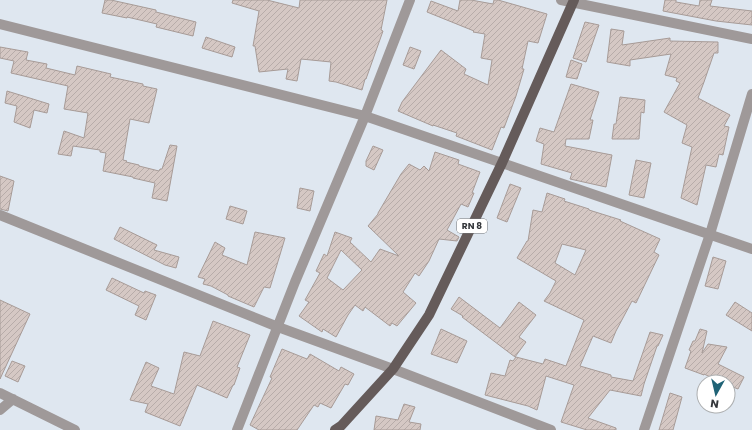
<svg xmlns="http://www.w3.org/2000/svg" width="752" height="430" font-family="Poppins,sans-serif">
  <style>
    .building { fill: url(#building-hatch); stroke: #a79b97; fill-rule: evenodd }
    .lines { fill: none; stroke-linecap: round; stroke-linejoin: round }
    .minor { stroke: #9f9999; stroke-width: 10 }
    .primary { stroke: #655b5a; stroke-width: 10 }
    .labels { text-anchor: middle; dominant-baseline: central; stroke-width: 3; stroke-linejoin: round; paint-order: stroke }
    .shield { fill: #fff; stroke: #707275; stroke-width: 1 }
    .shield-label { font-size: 9px; font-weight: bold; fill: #33363a }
  </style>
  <defs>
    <pattern id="building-hatch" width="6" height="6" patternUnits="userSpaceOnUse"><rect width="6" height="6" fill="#d5c8c4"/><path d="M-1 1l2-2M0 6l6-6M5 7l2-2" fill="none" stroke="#b7aca9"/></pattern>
  </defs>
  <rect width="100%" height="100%" fill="#dfe7f0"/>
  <!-- building -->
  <path class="building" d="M105 0H111L156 10V12L196 22 193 36 156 27 157 24 127 17V18L102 13Z
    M233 0H267L299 8 300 0H387L381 30 383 31 366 79H365L362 90 336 82 329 81 331 62 301 59 297 81 286 79 288 69 259 72 255 46H253L259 11 232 3Z
    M460 0H471L493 4 494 0H498L547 14 538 43 528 41 522 69H524L516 96 504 128 501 127 492 150 456 136 457 133 433 125V126L398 111 402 102 441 50 466 69 464 74 488 85 492 60 481 58 485 34 473 32 474 31 427 12 431 1 458 11Z
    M665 0H676V2L699 6 700 0H712L710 6 752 11V25L716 21 663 11Z
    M585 22 599 25 586 62 573 58Z
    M611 29 624 31 622 45 670 38V41L718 42V53H714L704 82 698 98 730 115 724 126 729 127 723 155 719 154 716 167 706 165 697 205 681 198 692 147 682 143 687 125 664 112 680 83 676 81 677 78 665 75 671 54 630 60V66L607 62Z
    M206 37 235 47 232 57 202 48Z
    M0 47 28 52 26 60 47 64 46 68 75 75 77 66 111 74 110 77 143 84V86L157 89 149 123 130 119 123 160 127 161 126 162 139 165V166L159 171 160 169H162L170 145 177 146 167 201 152 198 155 183 133 178V177L103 171 106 153 100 152V150L73 146 71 156 58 154 64 131 84 138 88 113 64 109 68 86 11 73 14 61 0 58Z
    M410 47 421 51 414 69 403 65Z
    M571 60 582 64 577 79 566 77Z
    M571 84 599 92 590 120H593L589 139H566L565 146 612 155 606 187 570 179 572 173 541 164 544 144 536 141 540 128 554 132Z
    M7 91 49 104 47 113 34 110 30 128 14 122 17 106 5 103Z
    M620 97 645 100 644 113 641 112 639 139H612L614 124H616Z
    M373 146 383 150 374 170 366 166V161Z
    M435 152 459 160 458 164 480 172 472 193H474L468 207 461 204 447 230 459 237 457 241 439 239 429 261 419 276 415 273 403 292 416 303 397 326 392 323 390 326 365 307 363 311 355 305 348 315 336 337 323 329 322 332 299 316 309 302 305 300 320 273 316 271 324 254 327 256 335 232 352 238 350 242 371 262 380 249 399 256 368 226 378 214V213L401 174 409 164 420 170 424 166 429 171ZM341 250 362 270 343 290 327 278Z
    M636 160 651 163 644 198 629 195Z
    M0 176 14 181 8 211 0 209Z
    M510 184 521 188 507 222 497 218Z
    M300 188 314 191 310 211 297 208Z
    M547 193 565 199 564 201 589 209V210L621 220 620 221 660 239 654 252 659 255 636 303 632 301 616 331 611 343 593 336 580 366 611 375V377L633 381 650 332 663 335 658 346H657L644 384 641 396 610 390 588 418 616 428V430H587L561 422 574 385 546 376 537 410 528 406 485 395 491 373 505 376 510 360 513 361 516 357 543 364 545 359 566 366 584 320 544 301 550 293 556 281 517 258 527 241H528L533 210 542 212ZM562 244 586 250 575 275 555 263Z
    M230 206 247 211 243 224 226 219Z
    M120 227 157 245 154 250 179 257 176 268 165 265 114 239Z
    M255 232 285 238 270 288 264 287 254 307 228 296V295L211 286 203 284 205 279 198 277 215 242 225 248 222 255 247 265Z
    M713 257 726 261 718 289 705 286Z
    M112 278 144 293 145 291 156 295 146 320 135 315 139 306 106 290Z
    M459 297 500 328 519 302 536 315 519 337 526 342 515 357 462 317 463 316 451 309Z
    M0 300 30 314 0 379Z
    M735 302 752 313V331L726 315Z
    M213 321 250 335 237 367 240 368 234 385H233L227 398 197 385 180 426 145 412 148 404 130 400 146 362 159 368 151 386 174 394 184 352 200 356Z
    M441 329 467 341 457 363 431 354Z
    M700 329 707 331 702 353 708 344 727 347 718 364 744 377 738 389 728 385V382H721L704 374V375L685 368 691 351 689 350 693 341H695Z
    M282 349 307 359 310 354 339 371 341 367 354 374 348 385 345 384 331 408 320 403 318 407 314 405 297 430H259L250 425 272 378 270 377Z
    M12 361 25 366 18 382 5 376Z
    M670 393 682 397 673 430H659Z
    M404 404 415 407 409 422 421 424 420 430H374L376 416 398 420Z"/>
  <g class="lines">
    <!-- minor -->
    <path class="minor" d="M561 0 752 39
      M0 24 365 116 752 249
      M0 215 278 327 393 369 551 430
      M0 393 75 430
      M0 410 13 399
      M237 430 295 282 365 116 410 0
      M644 430 710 234 752 94"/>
    <!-- primary -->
    <path class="primary" d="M335 430 341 426 393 369 429 315 502 163 574 0"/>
  </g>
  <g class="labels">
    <!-- shield labels -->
    <rect class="shield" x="457" y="219" width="30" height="14" rx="3"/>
    <g class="shield-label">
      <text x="472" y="226">RN 8</text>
    </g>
  </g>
  <!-- north arrow -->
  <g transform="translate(716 394) rotate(188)"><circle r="19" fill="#ffffff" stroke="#adafb0"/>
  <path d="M0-3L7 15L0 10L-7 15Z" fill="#206376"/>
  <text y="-6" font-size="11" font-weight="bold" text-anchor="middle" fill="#33363a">N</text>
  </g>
</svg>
